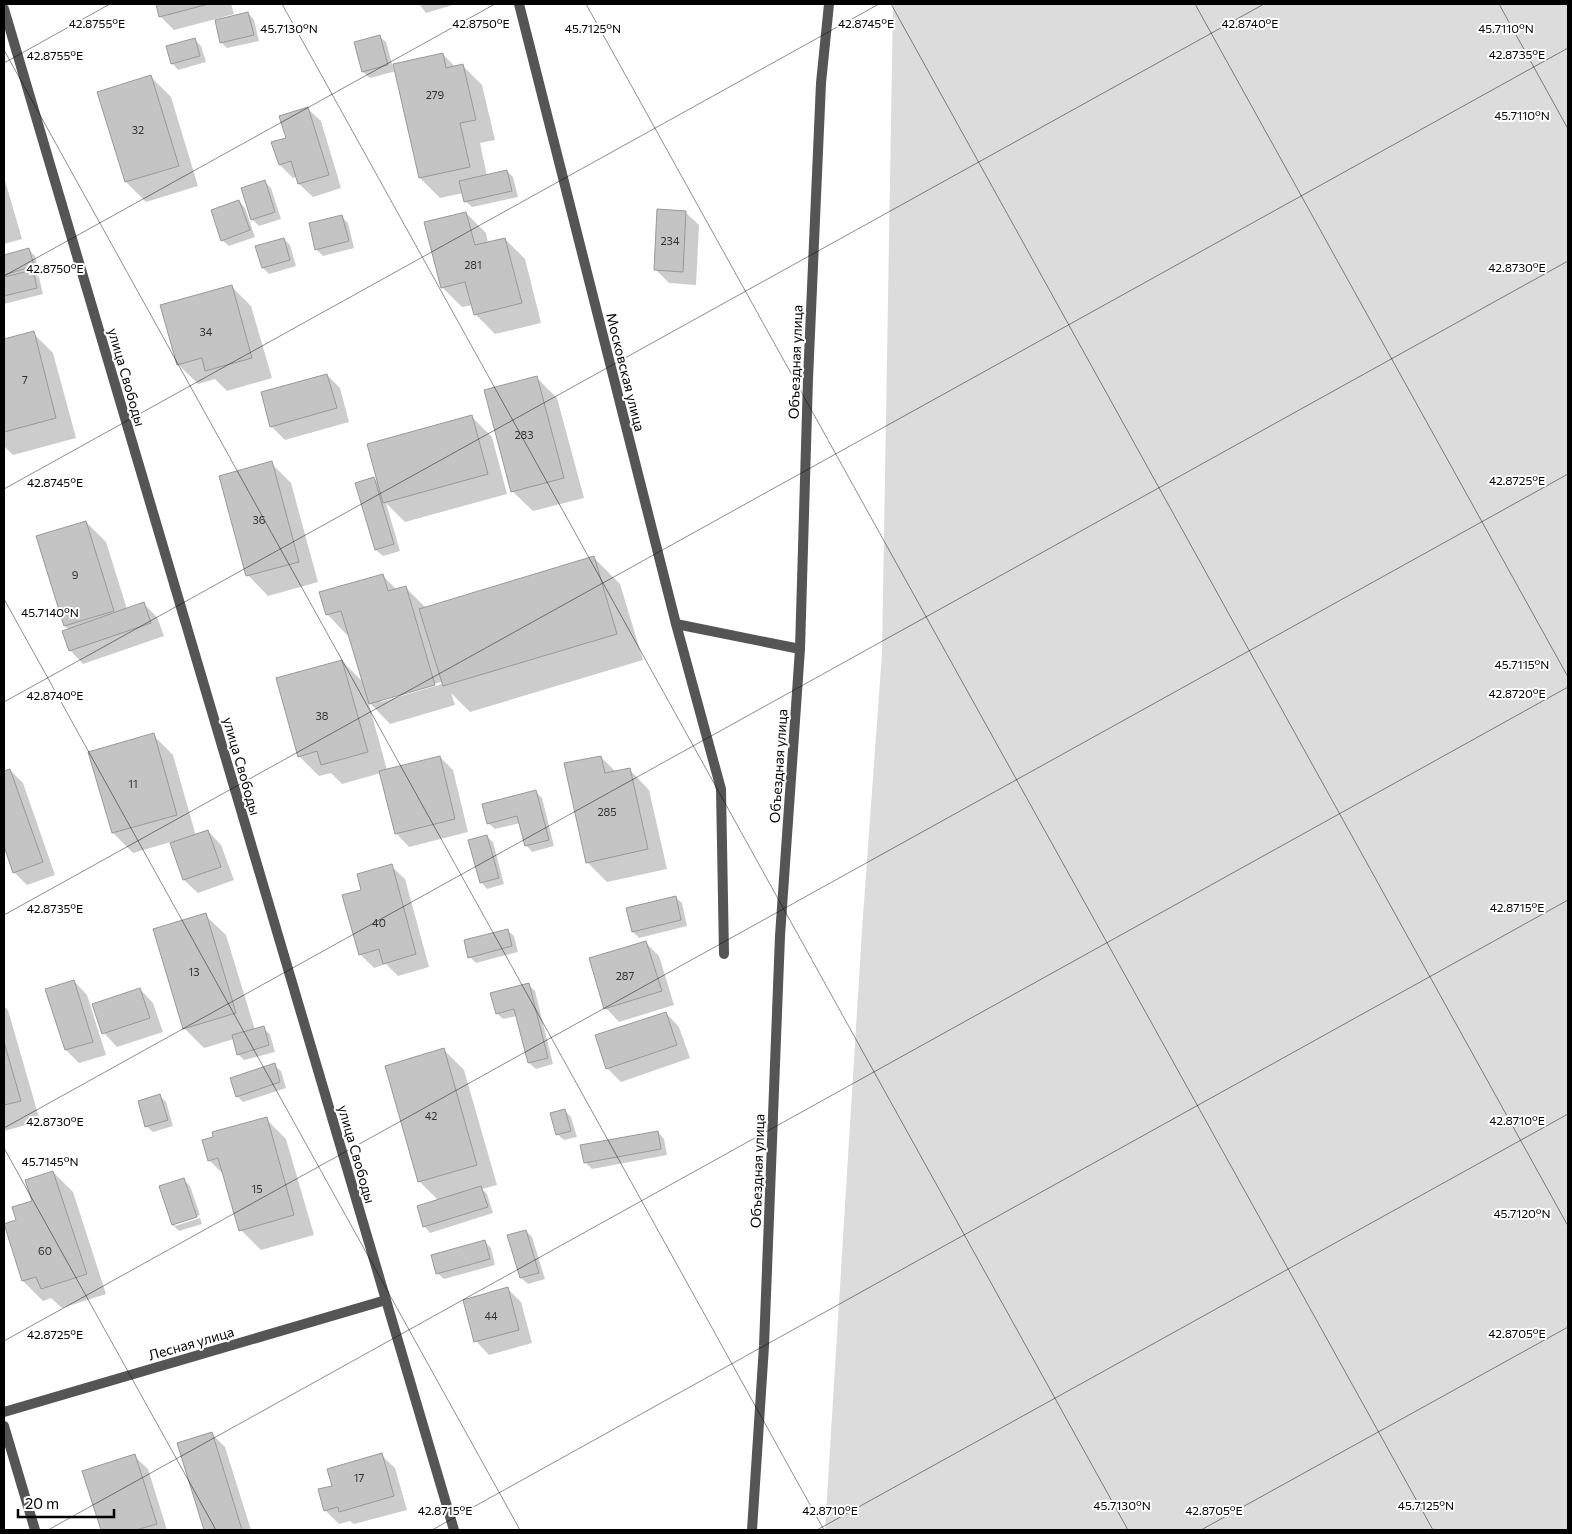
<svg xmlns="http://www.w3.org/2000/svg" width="1572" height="1534" font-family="Commissioner,sans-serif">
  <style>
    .green { fill: #dcdcdc }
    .shadow { fill: #0003; fill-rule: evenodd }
    .building { fill: #c4c4c4; stroke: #999 }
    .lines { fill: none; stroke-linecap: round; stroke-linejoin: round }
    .service { stroke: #555; stroke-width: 10 }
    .minor { stroke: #555; stroke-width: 10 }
    .tertiary { stroke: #555; stroke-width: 10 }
    .ticks { fill: none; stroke: #000; stroke-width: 1; stroke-opacity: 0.45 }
    .labels { text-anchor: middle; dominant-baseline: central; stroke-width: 4; stroke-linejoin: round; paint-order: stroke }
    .number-label { font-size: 11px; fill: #313131 }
    .street-label { font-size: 14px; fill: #000; stroke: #fff }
    .ticks-label { font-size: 12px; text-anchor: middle; fill: #000; stroke: #fff; stroke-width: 4; stroke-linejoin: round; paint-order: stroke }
  </style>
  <rect width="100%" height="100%" fill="#fff"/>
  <!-- green -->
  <path class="green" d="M893 4H1568V1530H825L862 930 882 653Z"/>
  <!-- shadow -->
  <path class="shadow" d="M157 4H231L234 14 216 19 217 21 248 13 254 20 259 41 227 48 221 42 216 19 174 30 161 17Z
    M419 4H456L426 13Z
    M379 36 386 42 394 71 443 54 455 67 462 65 482 85 495 140 480 143 487 176 507 171 513 177 518 197 472 207 465 201 463 193 440 198 420 178 396 71 370 78 363 72 355 43Z
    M195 40 201 46 206 62 178 70 172 63Z
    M151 77 171 97 198 186 146 202 126 182Z
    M307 108 321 121 341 188 313 197 299 184 297 177 293 178 280 165 287 139Z
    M4 177 22 239 4 244Z
    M265 182 271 188 281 219 259 226 252 219Z
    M239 201 245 208 255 237 229 246 222 240Z
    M685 212 699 225 696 285 669 283 656 270Z
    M466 213 486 233 488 243 505 239 525 259 541 323 495 334 475 314 473 305 462 307 442 287Z
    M342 217 348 223 354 248 323 256 316 249Z
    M284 239 290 245 296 266 269 274 263 268 256 247Z
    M28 249 35 256 39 272 35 274 39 277 43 294 4 304V256Z
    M231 286 251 306 272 378 227 391 215 379 198 384 178 364Z
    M33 333 53 353 76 438 13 455 4 446V340Z
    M327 375 340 388 349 422 285 440 271 426Z
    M537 378 557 398 584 498 533 511 512 491Z
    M472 417 492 437 507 494 405 522 386 503 400 551 383 556 376 550 356 484 374 479 380 484Z
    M271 463 291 483 318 582 268 596 248 575Z
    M86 522 106 542 127 609 144 604 157 617 164 636 83 664 70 650 69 630 65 626Z
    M594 558 620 584 643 660 470 712 451 693 455 705 390 724 368 701 387 770 440 757 453 770 468 832 409 847 396 833 381 773 342 784 331 773 319 776 299 756 342 661 364 683 349 634 347 635 327 614 382 575 397 590 406 588 426 608ZM441 682 442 684 381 702V699Z
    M153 735 173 755 196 836 208 831 221 845 234 880 198 893 184 880 171 842 133 853 113 833Z
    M601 757 616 772 629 769 649 790 667 869 607 882 587 862Z
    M10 770 23 783 55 875 27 885 14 872 4 843V772Z
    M536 792 542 798 554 846 532 852 526 845 520 823 495 829 488 823Z
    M486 836 493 842 504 884 487 889 481 882Z
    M391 866 405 879 429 967 398 976 386 964 374 968 360 954 363 891Z
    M675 897 682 903 687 926 639 938 633 932Z
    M205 915 226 935 255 1030 263 1028 270 1034 275 1052 244 1060 238 1054 234 1039 204 1048 184 1028Z
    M507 930 514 936 518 952 476 963 470 957Z
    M645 942 659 956 674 1005 619 1022 606 1008Z
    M74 981 87 995 106 1055 79 1063 66 1050Z
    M529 985 535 991 553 1064 536 1069 529 1063 517 1016 503 1019 497 1013Z
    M140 989 153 1003 163 1032 117 1047 104 1033Z
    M4 1006 8 1010 40 1121 4 1131Z
    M666 1013 679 1027 690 1058 621 1082 607 1068Z
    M444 1050 464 1070 497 1185 482 1189 487 1194 493 1213 430 1233 424 1226 438 1200 419 1181Z
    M274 1065 281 1071 286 1088 243 1102 237 1096Z
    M160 1096 166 1102 173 1126 153 1132 146 1126Z
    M565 1111 571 1117 577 1137 564 1140 557 1134Z
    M266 1119 286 1139 314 1235 261 1250 241 1230 225 1176 209 1160Z
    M658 1132 664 1139 667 1155 592 1169 585 1162Z
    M53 1172 73 1192 106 1294 62 1308 51 1298 43 1301 23 1281 18 1220 33 1202Z
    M184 1180 190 1186 200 1215 175 1223V1226L200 1218 202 1224 179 1231 173 1225Z
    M526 1231 532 1237 545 1279 528 1284 521 1278 509 1236Z
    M484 1241 491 1248 495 1265 444 1279 437 1273Z
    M508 1289 521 1302 532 1343 489 1355 476 1341Z
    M212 1434 225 1447 251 1530H205L178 1444Z
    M381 1455 395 1468 407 1510 354 1524 350 1521 339 1524 326 1511 320 1490 334 1486Z
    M134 1456 148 1469 167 1530H102L83 1472Z"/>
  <!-- building -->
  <path class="building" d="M156 4H209L159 17Z
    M248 12 254 35 220 43 215 20Z
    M380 35 388 65 362 72 354 42Z
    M195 38 200 56 171 64 166 46Z
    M443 53 446 68 463 64 476 120 460 123 470 167 419 178 393 64Z
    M151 75 179 166 125 182 97 92Z
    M308 107 329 175 298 184 291 161 279 165 271 142 286 138 279 116Z
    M507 170 512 191 464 202 459 181Z
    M265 180 275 212 251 220 241 188Z
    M239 200 250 230 221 241 211 210Z
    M657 209 686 211 683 272 654 270Z
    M466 212 475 245 505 238 522 303 474 315 465 282 441 288 424 222Z
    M342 215 349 241 315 250 309 223Z
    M284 238 290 260 262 268 255 246Z
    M29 248 34 266 4 275V255Z
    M33 270 37 288 4 296V277Z
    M232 285 252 358 205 371 202 358 177 365 160 305Z
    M34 331 56 418 4 432V339Z
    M327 374 337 408 270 427 261 392Z
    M537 376 564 478 511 492 484 390Z
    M472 415 488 474 383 503 367 444Z
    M272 461 299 562 246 576 219 476Z
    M374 477 394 544 375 550 355 483Z
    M86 521 114 611 64 626 36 536Z
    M594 556 617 634 443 686 419 609Z
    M383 574 388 591 406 586 435 685 369 704 341 611 326 615 319 592Z
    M144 602 151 623 69 651 62 631Z
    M342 660 368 752 321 765 317 751 298 757 276 678Z
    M154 733 177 815 112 833 88 752Z
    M440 756 455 819 395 834 379 771Z
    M601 756 605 773 630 768 648 849 586 863 564 763Z
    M10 769 43 862 13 873 4 846V771Z
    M536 790 549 840 525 846 517 816 487 824 482 804Z
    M208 830 221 867 183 880 170 843Z
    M487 835 499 878 480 883 468 840Z
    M392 864 416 954 383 964 379 949 359 955 342 895 361 890 357 874Z
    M676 896 681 920 632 932 626 908Z
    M206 913 236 1013 183 1029 153 929Z
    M508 929 512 946 468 958 464 940Z
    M646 941 662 991 604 1009 589 958Z
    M74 980 93 1042 65 1050 45 989Z
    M529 983 548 1058 528 1063 514 1009 496 1014 490 993Z
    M140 988 150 1018 102 1034 92 1004Z
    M666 1012 677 1045 606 1069 595 1035Z
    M264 1026 269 1045 237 1055 232 1035Z
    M4 1042 21 1101 4 1105Z
    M444 1048 477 1165 418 1182 385 1066Z
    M275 1063 280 1082 236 1097 230 1078Z
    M160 1094 168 1120 145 1127 138 1101Z
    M565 1109 571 1131 556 1135 550 1113Z
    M267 1117 294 1215 239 1231 218 1158 208 1161 202 1140 213 1137 212 1132Z
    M658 1131 661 1149 584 1163 580 1145Z
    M53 1171 87 1274 41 1289 36 1277 22 1281 4 1224 16 1220 12 1207 32 1201 25 1180Z
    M184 1178 197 1217 172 1225 159 1186Z
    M481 1186 488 1207 423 1227 417 1206Z
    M526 1230 539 1273 520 1278 507 1235Z
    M485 1240 490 1259 436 1274 431 1255Z
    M508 1287 519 1330 474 1342 463 1300Z
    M212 1432 242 1530H204L177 1443Z
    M382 1453 394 1496 339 1512 338 1507 324 1511 318 1489 332 1486 327 1469Z
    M135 1454 157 1524 136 1530H101L82 1471Z"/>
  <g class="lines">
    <!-- service -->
    <path class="service" d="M676 624 721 789 724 954"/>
    <!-- minor -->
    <path class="minor" d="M519 4 676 624 800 649
      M4 9 454 1530
      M4 1412 386 1300
      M4 1426 35 1530"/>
    <!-- tertiary -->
    <path class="tertiary" d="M752 1530 764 1346 780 936 800 649 808 379 821 83 829 4"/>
  </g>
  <!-- ticks -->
  <path class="ticks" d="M282 4 1128 1530M586 4 1433 1530M891 4 1568 1226M1195 4 1568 677M1499 4 1568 129M4 50 824 1530M4 63 110 4M4 276 495 4M4 489 879 4M4 599 520 1530M4 702 1264 4M4 915 1568 48M4 1128 1568 261M4 1148 216 1530M4 1341 1568 474M48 1530 1568 687M432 1530 1568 900M817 1530 1568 1114M1201 1530 1568 1327"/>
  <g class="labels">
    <!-- number labels -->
    <g class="number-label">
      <text x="435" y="94">279</text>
      <text x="138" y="129">32</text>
      <text x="670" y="240">234</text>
      <text x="473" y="264">281</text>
      <text x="206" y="331">34</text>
      <text x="25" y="379">7</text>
      <text x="524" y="434">283</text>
      <text x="259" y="519">36</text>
      <text x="75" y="574">9</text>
      <text x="322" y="715">38</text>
      <text x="133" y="783">11</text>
      <text x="607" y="811">285</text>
      <text x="379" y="922">40</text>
      <text x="194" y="971">13</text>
      <text x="625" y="975">287</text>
      <text x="431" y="1115">42</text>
      <text x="257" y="1188">15</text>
      <text x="45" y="1250">60</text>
      <text x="491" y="1315">44</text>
      <text x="359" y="1477">17</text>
    </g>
    <!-- street labels -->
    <g class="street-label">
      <text transform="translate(795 362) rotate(-88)">Объездная улица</text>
      <text transform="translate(626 372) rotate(76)">Московская улица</text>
      <text transform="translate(127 377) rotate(74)">улица Свободы</text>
      <text transform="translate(242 766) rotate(74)">улица Свободы</text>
      <text transform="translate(778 766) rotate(-86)">Объездная улица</text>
      <text transform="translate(357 1154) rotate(74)">улица Свободы</text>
      <text transform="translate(757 1171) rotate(-88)">Объездная улица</text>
      <text transform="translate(191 1343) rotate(-16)">Лесная улица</text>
    </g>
  </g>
  <g class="ticks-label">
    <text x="97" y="28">42.8755°E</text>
    <text x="481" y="28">42.8750°E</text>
    <text x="866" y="28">42.8745°E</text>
    <text x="1250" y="28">42.8740°E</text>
    <text x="289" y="33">45.7130°N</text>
    <text x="593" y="33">45.7125°N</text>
    <text x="1506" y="33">45.7110°N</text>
    <text x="1517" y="59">42.8735°E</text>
    <text x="55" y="60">42.8755°E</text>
    <text x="1522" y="120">45.7110°N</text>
    <text x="1517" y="272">42.8730°E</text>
    <text x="55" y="273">42.8750°E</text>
    <text x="1517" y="485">42.8725°E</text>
    <text x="55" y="487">42.8745°E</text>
    <text x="50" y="617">45.7140°N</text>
    <text x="1522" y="669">45.7115°N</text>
    <text x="1517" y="698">42.8720°E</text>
    <text x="55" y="700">42.8740°E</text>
    <text x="1517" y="912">42.8715°E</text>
    <text x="55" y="913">42.8735°E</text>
    <text x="1517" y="1125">42.8710°E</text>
    <text x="55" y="1126">42.8730°E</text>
    <text x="50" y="1166">45.7145°N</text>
    <text x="1522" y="1218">45.7120°N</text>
    <text x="1517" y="1338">42.8705°E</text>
    <text x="55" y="1339">42.8725°E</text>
    <text x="1122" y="1510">45.7130°N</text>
    <text x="1426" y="1510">45.7125°N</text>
    <text x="445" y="1515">42.8715°E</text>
    <text x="830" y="1515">42.8710°E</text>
    <text x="1214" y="1515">42.8705°E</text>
  </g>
  <!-- border -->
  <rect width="1572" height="1534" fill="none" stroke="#000000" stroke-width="10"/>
  <!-- scale -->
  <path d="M18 1509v8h96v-8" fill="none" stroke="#000000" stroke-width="2.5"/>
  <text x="25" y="1509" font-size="15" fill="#000000" stroke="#ffffff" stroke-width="4" paint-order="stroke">20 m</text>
</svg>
